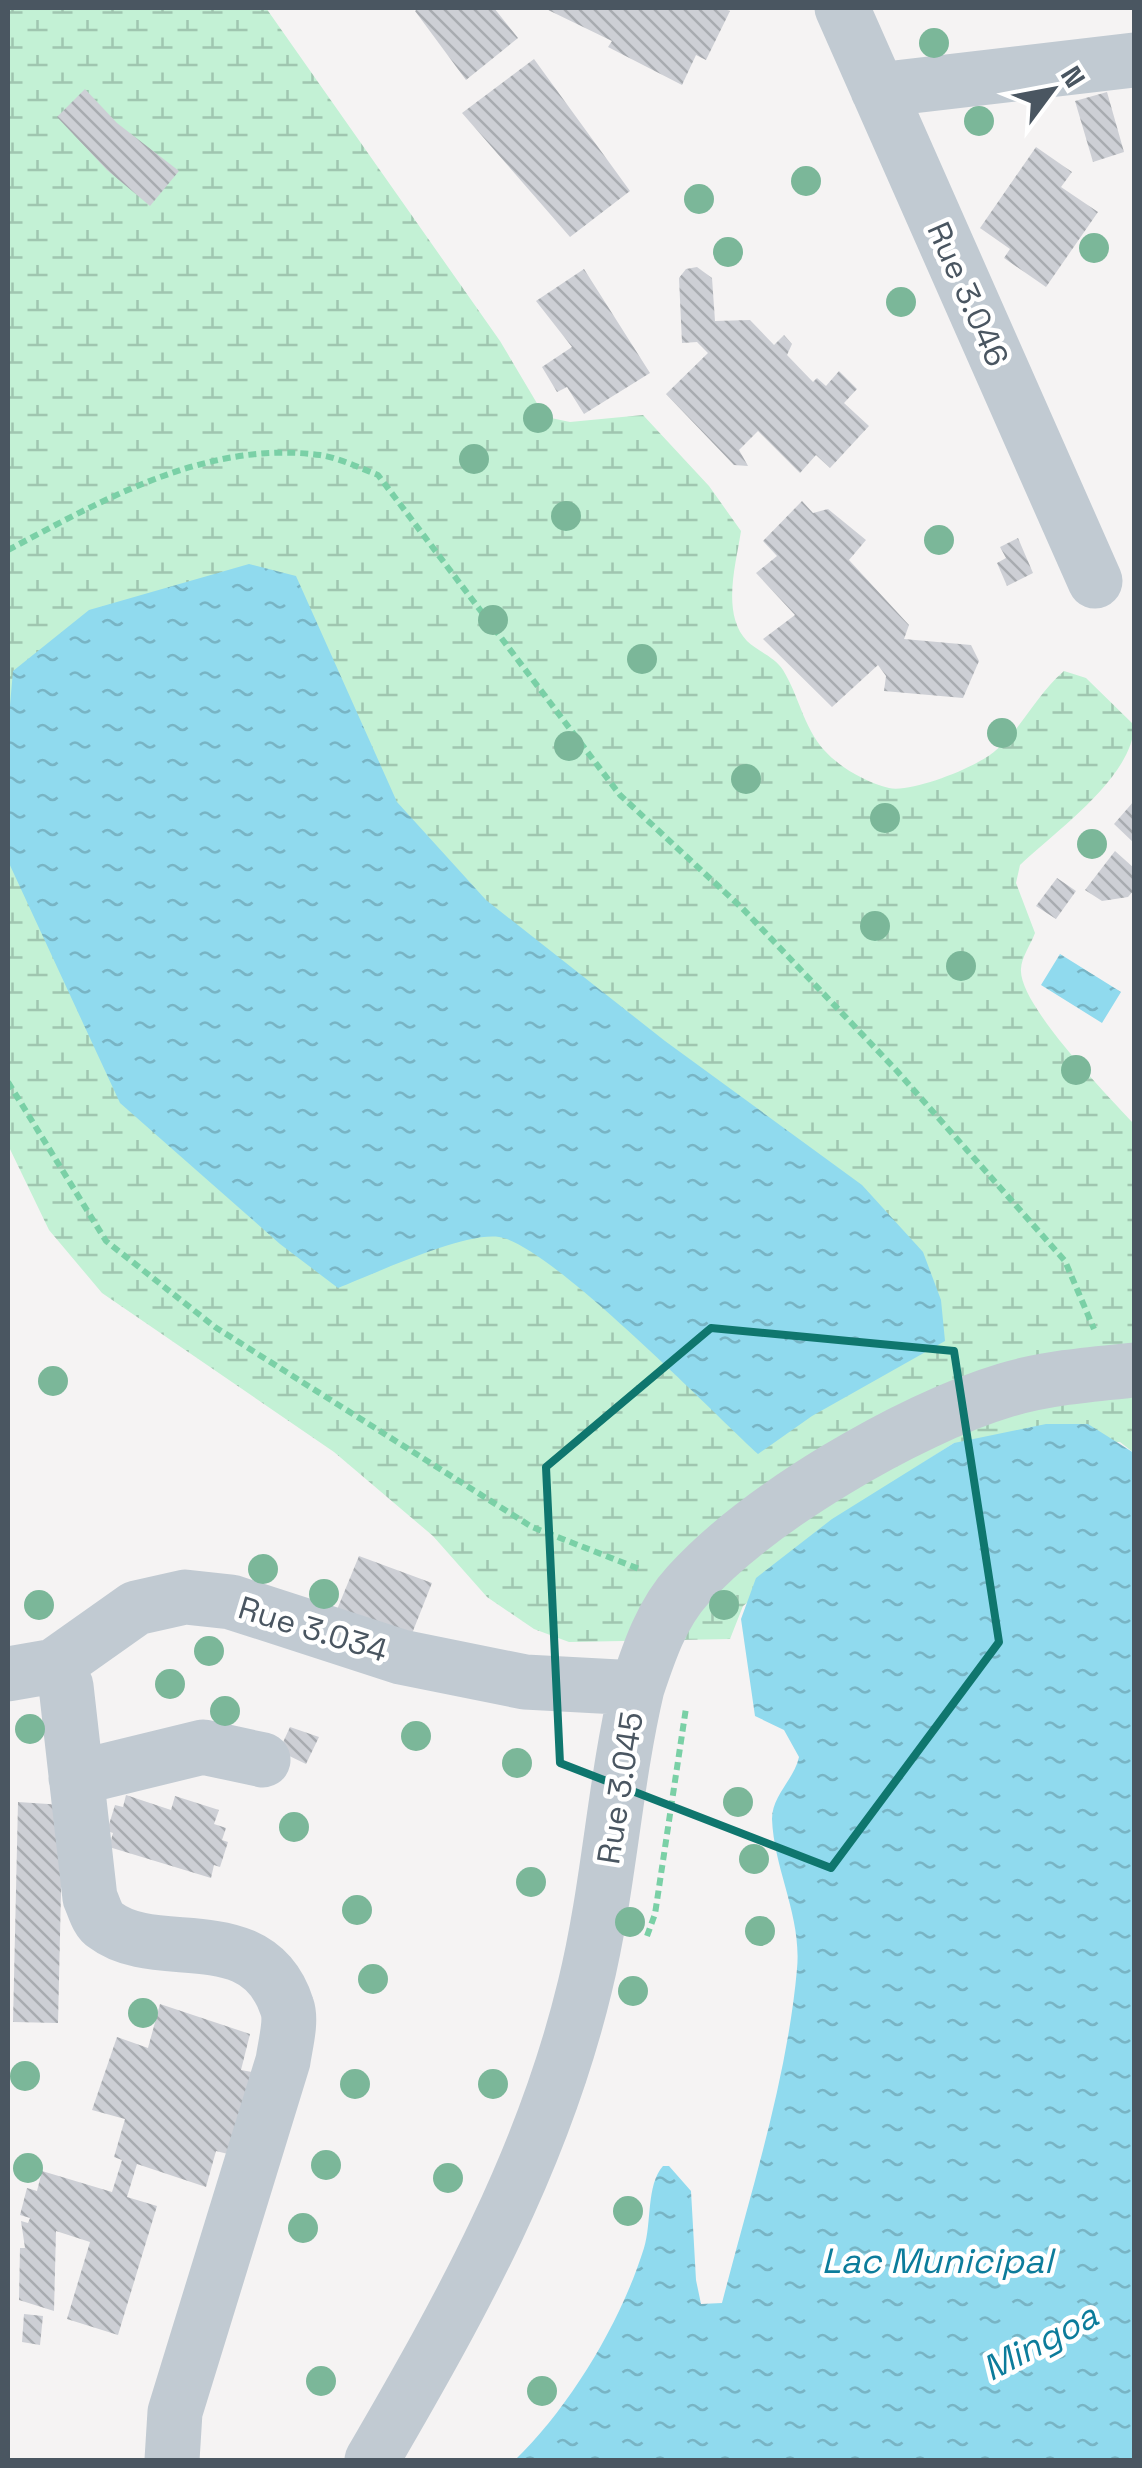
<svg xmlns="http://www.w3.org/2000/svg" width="1142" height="2468" font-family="'Space Grotesk',sans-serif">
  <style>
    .wetland { fill: url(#wetland-marsh) }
    .water { fill: url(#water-ripples) }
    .building { fill: url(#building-back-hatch) }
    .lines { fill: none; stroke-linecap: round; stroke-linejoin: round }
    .path { stroke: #7ad0a6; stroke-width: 6; stroke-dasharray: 8 5; stroke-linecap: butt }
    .minor { stroke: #c1cad2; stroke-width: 55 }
    .tree { fill: #7bb799 }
    .marked { fill: none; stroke: #0f766e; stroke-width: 8; stroke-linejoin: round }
    .labels { text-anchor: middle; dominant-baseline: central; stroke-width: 9; stroke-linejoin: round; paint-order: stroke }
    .street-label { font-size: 32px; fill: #4a5661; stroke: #fff }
    .water-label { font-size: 35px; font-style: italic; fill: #0c7c9b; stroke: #fff }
  </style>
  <defs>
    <pattern id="wetland-marsh" width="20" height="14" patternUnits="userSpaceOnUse" patternTransform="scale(2.5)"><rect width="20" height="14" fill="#c3f1d5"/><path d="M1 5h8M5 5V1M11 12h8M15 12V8" fill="none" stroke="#a0c6b0"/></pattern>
    <pattern id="water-ripples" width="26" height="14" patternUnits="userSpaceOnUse" patternTransform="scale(2.5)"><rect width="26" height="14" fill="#90daee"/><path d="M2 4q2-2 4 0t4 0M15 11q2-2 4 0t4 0" fill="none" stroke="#78b4c4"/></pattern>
    <pattern id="building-back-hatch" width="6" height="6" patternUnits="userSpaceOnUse" patternTransform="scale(2.5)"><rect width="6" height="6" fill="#cdcfd5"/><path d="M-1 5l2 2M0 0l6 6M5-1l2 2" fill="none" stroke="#a8abb0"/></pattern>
  </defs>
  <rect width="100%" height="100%" fill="#f5f3f3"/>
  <!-- wetland -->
  <path class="wetland" d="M8 8H266L500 341 538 405 551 418 570 422 643 415 709 486 741 531C736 564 721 614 747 641 757 651 775 657 783 670 799 696 803 726 824 750 839 767 867 783 889 788 912 793 977 767 995 751 1021 730 1036 695 1064 671L1086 678 1134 725C1134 776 1056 831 1020 865L1016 883 1035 933C1031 944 1021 958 1021 969 1018 1004 1109 1097 1134 1124V1453L1120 1442 954 1443 915 1468 743 1606 730 1639 569 1642 534 1629 487 1597 433 1536 334 1452 102 1293 49 1230 8 1145Z"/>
  <!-- water -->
  <path class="water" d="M249 564 296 576 397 802 486 900 665 1041 862 1185 923 1252 941 1300 945 1341 812 1416 758 1454C713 1413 549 1244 499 1237 463 1232 374 1274 338 1288L280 1244 120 1103 8 861V728L13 671 89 610Z
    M1060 954 1121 992 1102 1023 1041 985Z
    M1046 1424H1088L1134 1453V2460H515C570 2407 621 2322 644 2248 652 2223 646 2185 663 2166H669L691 2191 696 2280 701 2304 722 2303C750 2194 787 2081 797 1969 802 1916 774 1870 772 1819 772 1795 794 1780 799 1757L784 1730 755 1716 741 1619 756 1578 832 1519 954 1443Z"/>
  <!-- building -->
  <path class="building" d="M419 8H494L518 38 466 80 415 11Z
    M544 8H722L730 11 706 60 696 55 682 85 608 47 612 41Z
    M534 59 630 191 570 237 462 113Z
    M85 89 117 123 179 171 150 206 107 170 57 117Z
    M1107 92 1124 152 1093 162 1075 101Z
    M1036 147 1072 172 1061 187 1098 212 1046 287 1004 258 1010 249 980 228Z
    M697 267 712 278 715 321 750 320 774 345 784 335 792 344 787 355 813 382 817 378 826 386 839 371 857 389 844 403 869 426 830 468 816 455 800 473 758 431 739 450 748 466 734 465 666 394 708 353 697 342 682 343 679 278 686 269Z
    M584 269 650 373 584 414 567 387 557 392 542 367 572 347 536 301Z
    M802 501 813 513 828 509 866 540 849 560 909 625 904 639 971 645 979 661 963 698 884 691 886 676 878 665 832 707 763 639 795 615 756 573 777 556 763 541Z
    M1018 538 1033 573 1007 586 997 563 1006 558 1000 547Z
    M1134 801V843L1114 824Z
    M1115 851 1134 868V890L1128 897 1102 901 1085 890Z
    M1057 878 1076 891 1056 919 1036 906Z
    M359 1556 432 1583 411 1636 336 1612Z
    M290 1727 319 1737 306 1764 279 1751Z
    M126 1795 171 1810 175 1796 219 1810 214 1824 226 1828 222 1840 228 1842 220 1867 214 1865 211 1878 109 1847 113 1833 107 1831 115 1805 123 1807Z
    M18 1802 63 1805 58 2023 13 2022Z
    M160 2004 250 2034 241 2070 252 2072 228 2154 216 2151 206 2187 137 2164 127 2197 157 2206 118 2335 67 2319 90 2242 56 2231 54 2311 19 2300 20 2248H25L21 2221 28 2223 30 2218 20 2215 27 2188 37 2191 42 2171 112 2192 122 2160 114 2157 125 2119 92 2110 117 2037 148 2048Z
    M24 2314 43 2316 40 2345 22 2342Z"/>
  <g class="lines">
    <!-- path -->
    <path class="path" d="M8 550C103 500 207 440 320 455 339 458 360 468 378 475L620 795 742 908 897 1071 1065 1261 1094 1329
      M8 1082 106 1241 215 1327 532 1527 642 1570
      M647 1936 655 1914 686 1708"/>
    <!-- minor -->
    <path class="minor" d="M842 8 1095 581
      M878 90 1134 60
      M54 1666 66 1686 90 1898C94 1906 97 1920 105 1925 157 1965 258 1916 287 2007 292 2021 285 2046 283 2061L175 2412 172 2460
      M8 1674 54 1666 136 1608 185 1597 231 1602 401 1657 525 1682 637 1688
      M76 1778 203 1747 263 1760
      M372 2460C461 2307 543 2160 585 1986 609 1888 614 1786 637 1688 649 1652 662 1613 688 1585 758 1508 906 1420 1006 1390 1046 1378 1093 1374 1134 1370"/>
  </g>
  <!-- trees -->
  <g class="tree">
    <circle cx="934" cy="43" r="15"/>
    <circle cx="979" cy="121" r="15"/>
    <circle cx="806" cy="181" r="15"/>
    <circle cx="699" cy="199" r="15"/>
    <circle cx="1094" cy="248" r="15"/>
    <circle cx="728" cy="252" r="15"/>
    <circle cx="901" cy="302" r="15"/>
    <circle cx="538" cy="418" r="15"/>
    <circle cx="474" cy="459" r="15"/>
    <circle cx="566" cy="516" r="15"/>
    <circle cx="939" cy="540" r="15"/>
    <circle cx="493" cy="620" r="15"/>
    <circle cx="642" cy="659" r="15"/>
    <circle cx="1002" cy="733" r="15"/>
    <circle cx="569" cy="746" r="15"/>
    <circle cx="746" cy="779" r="15"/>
    <circle cx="885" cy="818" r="15"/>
    <circle cx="1092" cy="844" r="15"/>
    <circle cx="875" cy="926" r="15"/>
    <circle cx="961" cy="966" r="15"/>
    <circle cx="1076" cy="1070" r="15"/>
    <circle cx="53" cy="1381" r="15"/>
    <circle cx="263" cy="1569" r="15"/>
    <circle cx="324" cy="1594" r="15"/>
    <circle cx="39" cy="1605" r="15"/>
    <circle cx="724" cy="1605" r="15"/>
    <circle cx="209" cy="1651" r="15"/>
    <circle cx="170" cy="1684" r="15"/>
    <circle cx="225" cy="1711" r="15"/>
    <circle cx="30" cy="1729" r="15"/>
    <circle cx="416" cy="1736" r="15"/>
    <circle cx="517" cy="1763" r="15"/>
    <circle cx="738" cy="1802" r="15"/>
    <circle cx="294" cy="1827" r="15"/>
    <circle cx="754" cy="1859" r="15"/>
    <circle cx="531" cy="1882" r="15"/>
    <circle cx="357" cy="1910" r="15"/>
    <circle cx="630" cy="1922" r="15"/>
    <circle cx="760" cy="1931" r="15"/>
    <circle cx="373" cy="1979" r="15"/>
    <circle cx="633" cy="1991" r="15"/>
    <circle cx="143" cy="2013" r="15"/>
    <circle cx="25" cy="2076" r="15"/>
    <circle cx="355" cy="2084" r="15"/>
    <circle cx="493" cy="2084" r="15"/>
    <circle cx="326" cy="2165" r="15"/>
    <circle cx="28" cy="2168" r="15"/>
    <circle cx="448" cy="2178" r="15"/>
    <circle cx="628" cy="2211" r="15"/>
    <circle cx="303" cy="2228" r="15"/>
    <circle cx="321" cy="2381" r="15"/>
    <circle cx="542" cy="2391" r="15"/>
  </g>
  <!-- marked area -->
  <path class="marked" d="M711 1328 954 1351 999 1642 831 1868 560 1763 546 1467Z"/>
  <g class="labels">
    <!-- street labels -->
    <g class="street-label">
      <text transform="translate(968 294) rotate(66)">Rue 3.046</text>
      <text transform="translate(313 1629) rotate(17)">Rue 3.034</text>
      <text transform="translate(620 1788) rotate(-81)">Rue 3.045</text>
    </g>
    <!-- water labels -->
    <g class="water-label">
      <text x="937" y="2261">Lac Municipal</text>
      <text transform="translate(1040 2342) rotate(-28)">Mingoa</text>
    </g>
  </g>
  <!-- border -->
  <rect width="1142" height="2468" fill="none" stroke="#4a5661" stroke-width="20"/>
  <!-- north arrow -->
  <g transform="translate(1052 90) rotate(58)" stroke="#ffffff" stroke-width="8" paint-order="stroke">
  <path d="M0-8L18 38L0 25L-18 38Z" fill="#4a5661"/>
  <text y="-15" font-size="28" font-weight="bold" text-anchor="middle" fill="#4a5661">N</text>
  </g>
</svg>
